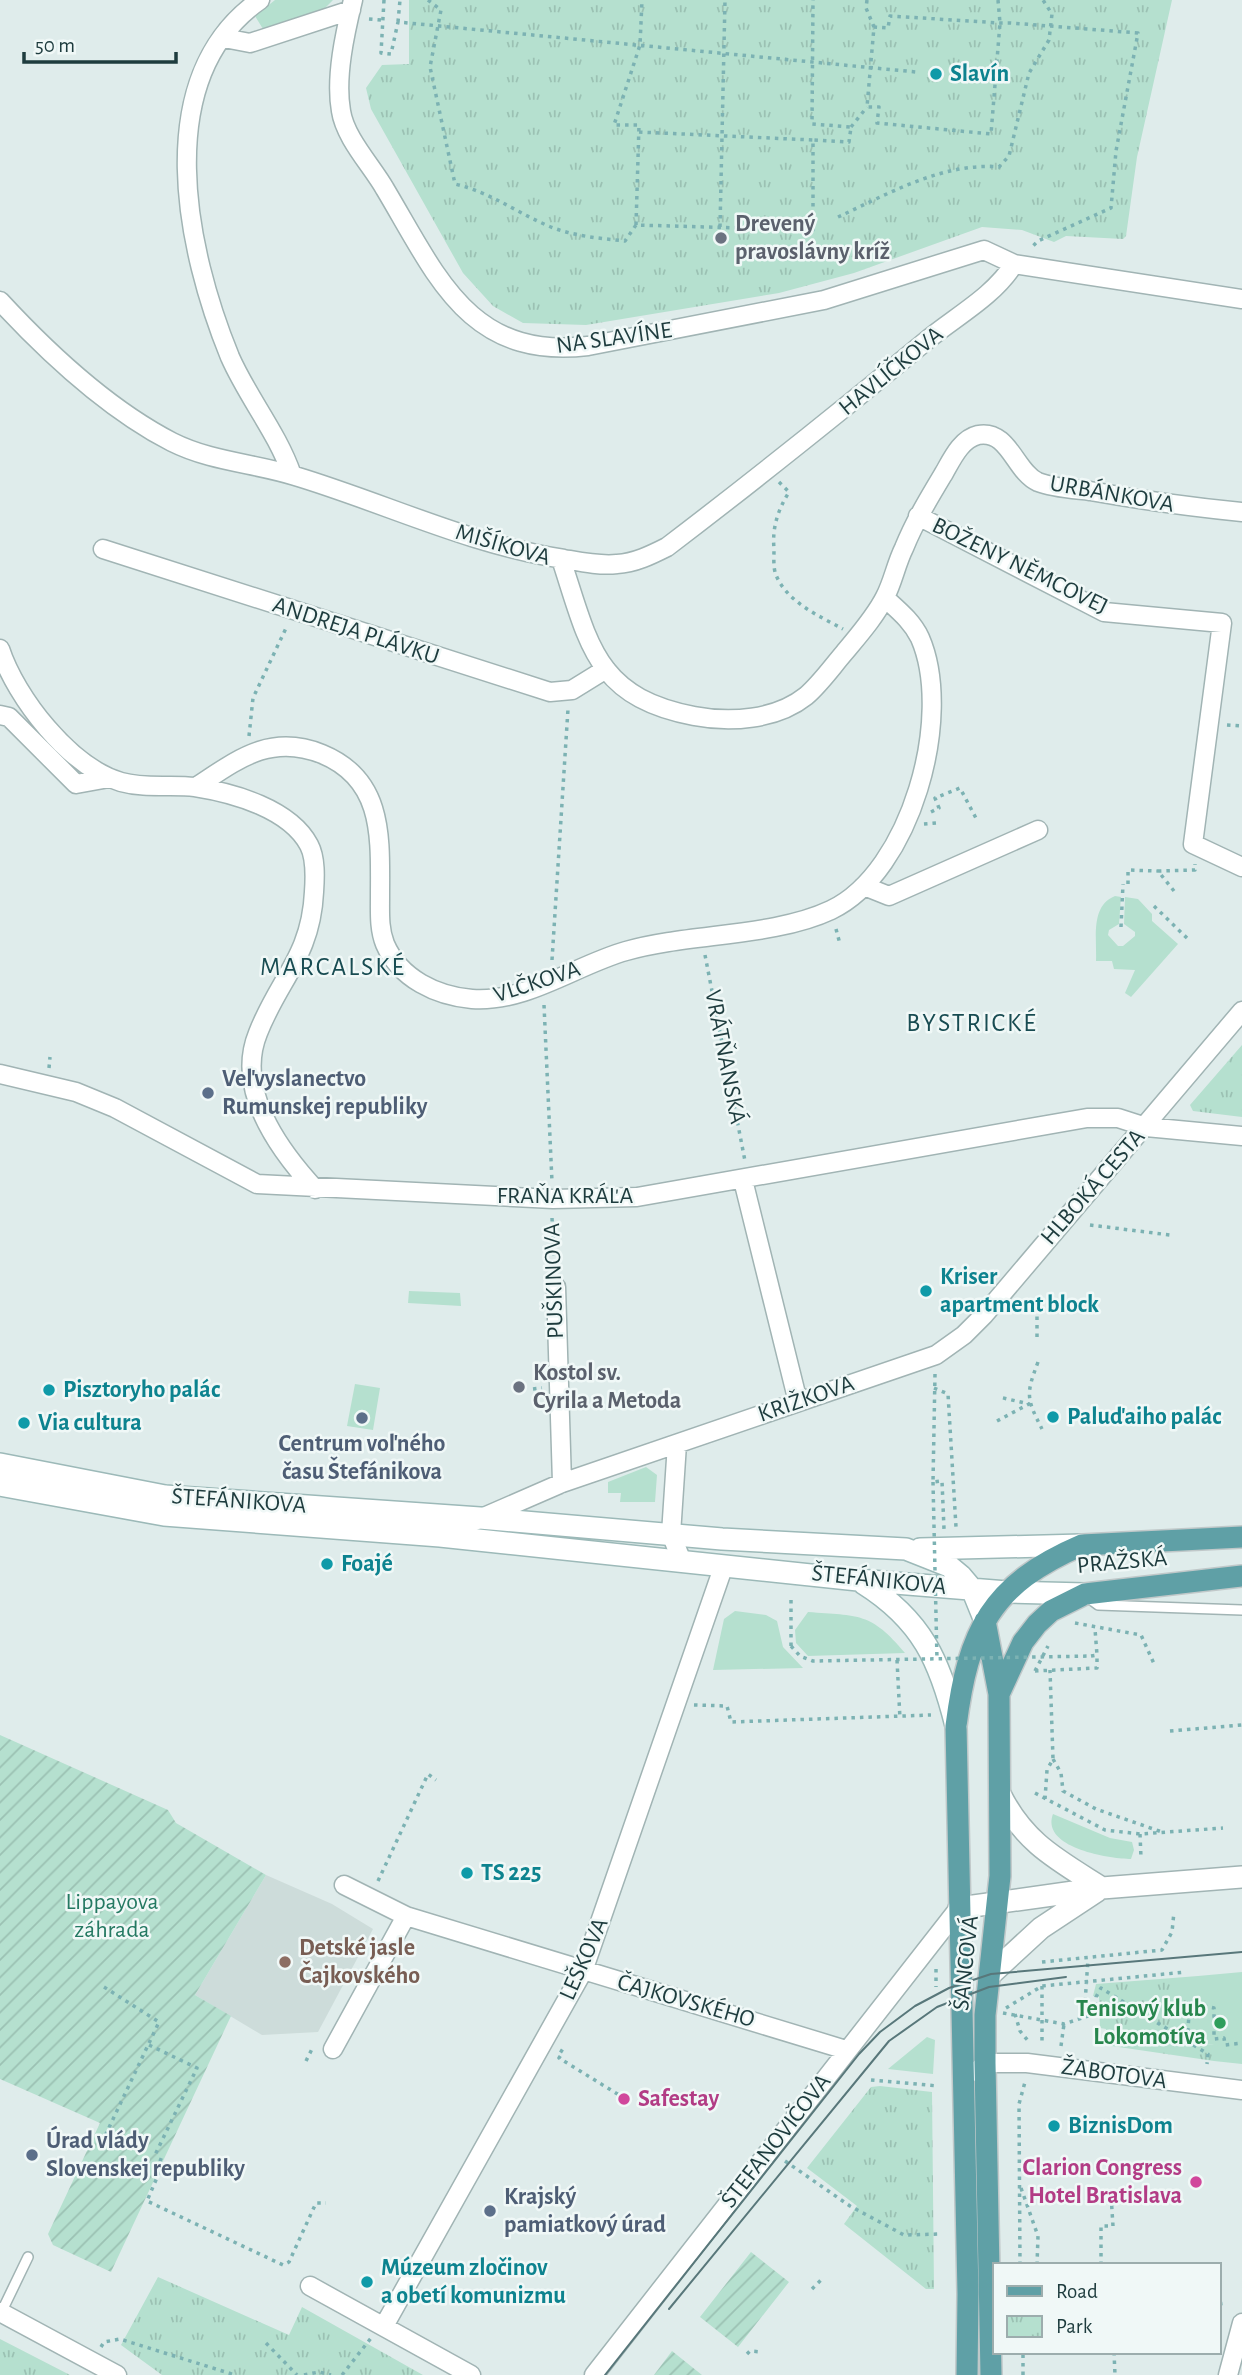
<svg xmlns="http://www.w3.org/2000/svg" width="1242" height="2375" font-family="'Alegreya Sans',sans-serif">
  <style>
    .built { fill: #cddcda }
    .grass { fill: #b5e0cf }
    .park { fill: url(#park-tufts) }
    .garden { fill: url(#garden-furrows) }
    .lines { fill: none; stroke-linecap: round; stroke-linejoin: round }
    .service-casing { stroke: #a1b4b4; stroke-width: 12 }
    .minor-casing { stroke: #a1b4b4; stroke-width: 21 }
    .tertiary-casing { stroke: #a1b4b4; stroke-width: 24 }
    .secondary-casing { stroke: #9cb9b8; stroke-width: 24 }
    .primary-casing { stroke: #c0c8c9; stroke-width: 24 }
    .path { stroke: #7cb2b3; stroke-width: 3.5; stroke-dasharray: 3.5 5; stroke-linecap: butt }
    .service { stroke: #fff; stroke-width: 9 }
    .minor { stroke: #fff; stroke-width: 18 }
    .tertiary { stroke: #fff; stroke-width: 21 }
    .secondary { stroke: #fff; stroke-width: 21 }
    .primary { stroke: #5fa0a6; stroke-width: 21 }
    .tram { stroke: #58777a; stroke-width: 2 }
    .path-bridge { stroke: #7cb2b3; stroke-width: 3.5; stroke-dasharray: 3.5 5; stroke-linecap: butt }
    .culture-dot { fill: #0f9aa8; stroke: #f0f8f7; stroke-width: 2.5 }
    .worship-dot { fill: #6b7280; stroke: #f0f8f7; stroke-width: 2.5 }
    .service-dot { fill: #5c6f8a; stroke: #f0f8f7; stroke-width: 2.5 }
    .education-dot { fill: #8d6e63; stroke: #f0f8f7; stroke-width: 2.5 }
    .leisure-dot { fill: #2e9e5b; stroke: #f0f8f7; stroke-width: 2.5 }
    .hotel-dot { fill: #d1479c; stroke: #f0f8f7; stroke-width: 2.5 }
    .labels { text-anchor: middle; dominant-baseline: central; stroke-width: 5; stroke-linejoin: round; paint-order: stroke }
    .culture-label { font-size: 24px; font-weight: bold; fill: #0d838f; stroke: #f0f8f7; text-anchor: start }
    .worship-label { font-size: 24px; font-weight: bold; fill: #5b616d; stroke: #f0f8f7; text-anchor: start }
    .street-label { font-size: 24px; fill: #1e3c3e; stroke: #f0f8f7 }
    .service-label { font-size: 24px; font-weight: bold; fill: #4e5e75; stroke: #f0f8f7; text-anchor: start }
    .park-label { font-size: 24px; fill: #247962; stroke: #f0f8f7 }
    .education-label { font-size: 24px; font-weight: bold; fill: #785e54; stroke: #f0f8f7; text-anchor: start }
    .leisure-label { font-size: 24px; font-weight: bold; fill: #27864d; stroke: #f0f8f7; text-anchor: end }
    .hotel-label { font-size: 24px; font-weight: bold; fill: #b23c85; stroke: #f0f8f7; text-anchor: start }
    .neighbourhood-label { font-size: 26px; letter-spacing: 2px; fill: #184c52; stroke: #f0f8f7 }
  </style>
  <defs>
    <pattern id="park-tufts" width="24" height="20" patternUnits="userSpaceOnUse" patternTransform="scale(1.75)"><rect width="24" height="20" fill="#b5e0cf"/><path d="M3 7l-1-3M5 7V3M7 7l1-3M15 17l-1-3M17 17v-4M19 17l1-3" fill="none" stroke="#9bc1b3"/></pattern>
    <pattern id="garden-furrows" width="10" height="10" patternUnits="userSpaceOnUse" patternTransform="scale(1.75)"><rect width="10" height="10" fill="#b5e0cf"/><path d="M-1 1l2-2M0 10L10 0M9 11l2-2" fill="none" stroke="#9bc1b3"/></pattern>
  </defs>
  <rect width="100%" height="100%" fill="#dfeceb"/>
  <!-- built -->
  <path class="built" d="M266 1875 332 1904 373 1929 318 2032 262 2035 195 1995Z"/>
  <!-- grass -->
  <path class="grass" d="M275 0H333L321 12 263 29 255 16Z
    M1115 896 1121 897 1119 924 1109 930 1108 935 1118 946H1123L1135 936V932L1124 924 1125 897 1138 899 1152 914V921L1178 944 1131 997 1125 993 1135 970 1114 969 1112 961H1096C1097 938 1090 906 1115 896Z
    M409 1291 460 1293 461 1306 408 1303Z
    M355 1384 380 1388 373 1430 347 1426Z
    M646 1467 657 1475 655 1502H620L621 1493H608V1482Z
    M735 1611 766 1615 777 1621 783 1647 803 1668 713 1670 724 1619Z
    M808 1612C859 1616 871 1612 905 1653L808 1656 796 1643 795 1630Z
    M1053 1814 1110 1838 1132 1842 1134 1850 1131 1859C1110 1859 1040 1848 1053 1814Z
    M1242 1972V2064L1214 2061V2045L1198 2043V1976Z
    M927 2037 935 2040 933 2074 888 2069Z"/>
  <!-- park -->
  <path class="park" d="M409 0H1172L1137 157 1126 236 1123 239 1066 236 1054 242 1022 230 982 227 854 273 779 293 586 325 523 323 493 306 463 273 371 109 366 88 382 65 409 64Z
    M1242 1045V1117L1193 1111 1190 1105Z
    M1198 1976V2043L1214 2045V2061L1105 2045 1106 2029 1100 2028 1099 1997 1093 1996 1096 1984Z
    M880 2086 932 2092 934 2289H926L844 2224 857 2206 807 2168 871 2087Z
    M158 2277 289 2335 302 2307 423 2375H162L121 2345Z
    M0 2339 70 2375H0Z"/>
  <!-- garden -->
  <path class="garden" d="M0 1735 168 1810 176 1823 266 1875 195 1995 231 2016 111 2272 53 2245 48 2234 100 2123 0 2079Z
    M751 2252 789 2282 738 2347 700 2317Z
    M672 2351 702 2375H654Z"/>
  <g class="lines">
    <defs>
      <path id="service" d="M1086 1596 1098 1605 1242 1610
        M1 2313 28 2257"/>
      <path id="minor" d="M260 0C148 78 187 252 230 357 248 398 277 432 292 475
        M353 0C345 33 335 77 341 111 345 138 372 166 385 189 437 276 469 360 588 346L824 300 984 250 1014 264 1242 299
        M224 38 250 43 351 10
        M0 301C49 354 108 409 172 442 212 462 254 463 295 476 385 503 470 545 564 559 581 562 600 566 617 564 635 563 651 555 667 547 755 480 841 411 926 341 956 316 993 297 1014 264
        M918 516 1104 612 1222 623 1193 844 1242 867
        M103 549 550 692 572 690 606 669
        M561 559C589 644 595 697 694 716 730 723 776 720 806 696 820 684 832 667 844 653 858 636 875 617 885 597 893 582 896 564 904 548 915 521 929 498 944 473 952 459 961 439 978 435 1009 429 1015 472 1038 482 1053 488 1073 489 1090 491 1141 500 1191 507 1242 512
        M0 649C16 698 70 767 121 782 146 789 171 784 195 787 234 793 290 809 309 845 316 858 315 878 314 892 311 956 279 979 258 1033 235 1089 279 1150 315 1189
        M0 715 9 717 76 784 109 778
        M196 787C237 760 270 733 322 754 385 780 380 839 380 897 380 913 379 929 385 944 400 979 437 996 472 999 526 1003 576 965 626 951 689 933 774 937 831 910 911 872 954 716 920 638 912 621 898 610 885 598
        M864 886 889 896 1038 830
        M0 1074 76 1092 115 1108 257 1184 553 1199 637 1197 1087 1118H1118L1146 1127 1242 1136
        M743 1180 798 1402
        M556 1287 562 1483
        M677 1444 671 1534 681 1559
        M440 1536 562 1483 936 1355 964 1335 984 1315 1242 1011
        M344 1885 406 1916 846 2050
        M333 2049 406 1916
        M976 2072 985 2063H1027L1242 2090
        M310 2286 471 2375
        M0 2312 117 2375
        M384 2326 583 1971 724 1565
        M594 2375 959 1908
        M1228 2375 1242 2323"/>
      <path id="tertiary" d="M1000 1794C1024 1843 1058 1860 1102 1888
        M959 1908 1102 1888 1242 1877
        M991 1974 1041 1928 1097 1891"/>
      <path id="secondary" d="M0 1464 165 1496 480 1518 722 1539 906 1549 949 1566 961 1576 972 1589 985 1621
        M0 1485 164 1515 440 1536 858 1580 1007 1592 1085 1594
        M920 1549 1082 1545
        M863 1583C922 1620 940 1661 956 1726"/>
      <path id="primary" d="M985 1621 999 1694
        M967 2375 968 2294 956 1726C968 1631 991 1584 1082 1545L1242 1537
        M991 2375 985 2063V2015L1000 1876 999 1694 1023 1642 1037 1624 1051 1611 1085 1594 1242 1576"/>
    </defs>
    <!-- service casing -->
    <use href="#service" class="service-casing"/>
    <!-- minor casing -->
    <use href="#minor" class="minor-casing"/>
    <!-- tertiary casing -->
    <use href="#tertiary" class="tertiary-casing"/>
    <!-- secondary casing -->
    <use href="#secondary" class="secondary-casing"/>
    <!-- primary casing -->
    <use href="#primary" class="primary-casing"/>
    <!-- path -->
    <path class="path" d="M384 0 381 53 391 54 398 22 916 72
      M428 0 441 10 430 67 455 184C491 193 511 209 544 224 570 236 597 238 625 241L636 225 813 230V140L849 142 851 127 812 124 813 0
      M867 0 866 8 874 27
      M998 0 1000 23 991 134 877 123 879 107H867L874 27 888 28 890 16 1000 23H1011L1138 33 1116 151 1111 208 1038 241 1031 248
      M369 19 382 20
      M398 22 400 0
      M955 75 995 80
      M851 127 867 107
      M639 132 813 140
      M838 217C888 194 943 162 999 167L1009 156 1029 73 1049 40 1052 14 1043 0
      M636 225 639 125H614L640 45 642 0
      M720 227 725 0
      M779 482 789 492C778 510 772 527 774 549 774 557 773 568 776 575 787 602 819 616 843 629
      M1227 725 1242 726
      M249 736 253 698 287 626
      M931 812 939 808 935 798 960 788 977 820
      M924 824 936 823
      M1128 884V870L1158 871
      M1174 891 1158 871 1195 870V864
      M1154 906 1190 941
      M1121 927 1123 884
      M836 929 840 944
      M705 955 745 1161
      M552 960 568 709
      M544 1005 552 1182
      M49 1068 50 1057
      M552 1218 555 1270
      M1090 1225 1170 1235
      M1037 1337V1308
      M1038 1362C1026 1394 1026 1398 1042 1429
      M935 1374 933 1482 942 1481 944 1529
      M934 1388 948 1394 956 1527
      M533 1389 542 1388
      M997 1421 1029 1404 999 1397
      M791 1600V1646
      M1075 1623 1141 1635 1155 1666
      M1091 1656 1097 1655 1095 1629
      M897 1660 900 1719
      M1035 1671 1048 1646
      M1035 1671 1097 1668V1655
      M694 1705 727 1706 731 1722 931 1715
      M1170 1731 1242 1725
      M1053 1759 1061 1773 1063 1791 1096 1809 1162 1832
      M1035 1793 1105 1830 1140 1834 1223 1828
      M1045 1799 1047 1770 1053 1759 1050 1670
      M1140 1834 1141 1858
      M378 1881 428 1774 436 1780
      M1042 1962 1162 1950 1172 1932 1174 1912
      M936 1969V1987
      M1042 1986V2043
      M104 1987 159 2022 105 2136
      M1006 2008 1042 1986 1186 1972
      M1003 2013 1064 2024 1094 2014 1096 1997 1101 1988 1208 2054 1207 2064
      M1015 2014 1020 2031 1029 2042
      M1084 2018 1088 1959
      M1187 2040 1190 2003 1214 2008V2039L1224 2038 1225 2045 1242 2043
      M149 2045 197 2068 154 2157
      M1061 2046 1064 2024
      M560 2050 563 2052 559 2058 619 2095
      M306 2061 313 2047
      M871 2080 938 2086
      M159 2159 164 2161 147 2201 283 2265 289 2262 316 2203H326
      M785 2161 850 2206 904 2235 940 2234
      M1021 2188 1038 2236 1037 2265
      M1020 2265 1019 2104 1025 2082
      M1101 2265V2226H1113L1111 2195
      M812 2289 823 2278
      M1219 2304 1227 2303
      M266 2343 297 2375
      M101 2347 104 2342 120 2339 235 2375
      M1114 2352 1115 2375
      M747 2354 750 2351 762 2352
      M304 2375 319 2372 331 2375
      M342 2375 371 2338
      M1023 2375V2352"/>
    <!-- service -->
    <use href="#service" class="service"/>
    <!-- minor -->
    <use href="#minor" class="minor"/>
    <!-- tertiary -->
    <use href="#tertiary" class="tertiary"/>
    <!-- secondary -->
    <use href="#secondary" class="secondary"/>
    <!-- primary -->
    <use href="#primary" class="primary"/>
    <!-- tram -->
    <path class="tram" d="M669 2309 889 2041 937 2007 989 1987 1066 1977
      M605 2375 859 2054 880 2032 915 2006 949 1988 991 1974 1242 1952"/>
    <!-- path-bridge -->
    <path class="path-bridge" d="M933 1482 937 1660
      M791 1646 800 1656 813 1661 1091 1656"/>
  </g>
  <!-- markers -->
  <g class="culture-dot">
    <circle cx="936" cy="74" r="7"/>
    <circle cx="926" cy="1291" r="7"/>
    <circle cx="49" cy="1390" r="7"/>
    <circle cx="1053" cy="1417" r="7"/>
    <circle cx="24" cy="1423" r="7"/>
    <circle cx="327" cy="1564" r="7"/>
    <circle cx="467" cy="1873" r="7"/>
    <circle cx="1054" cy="2126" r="7"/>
    <circle cx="367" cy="2282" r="7"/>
  </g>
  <g class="worship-dot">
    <circle cx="721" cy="238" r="7"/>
    <circle cx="519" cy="1387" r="7"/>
  </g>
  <g class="service-dot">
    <circle cx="208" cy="1093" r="7"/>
    <circle cx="362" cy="1418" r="7"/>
    <circle cx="32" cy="2155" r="7"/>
    <circle cx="490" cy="2211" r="7"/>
  </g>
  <circle class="education-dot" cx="285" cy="1962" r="7"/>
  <circle class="leisure-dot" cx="1220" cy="2023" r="7"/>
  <g class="hotel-dot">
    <circle cx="624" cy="2099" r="7"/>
    <circle cx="1196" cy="2182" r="7"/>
  </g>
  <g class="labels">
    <!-- culture labels -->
    <g class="culture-label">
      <text x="950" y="74">Slavín</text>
      <text x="940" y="1277">Kriser<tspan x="940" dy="28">apartment block</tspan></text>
      <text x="63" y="1390">Pisztoryho palác</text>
      <text x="1067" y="1417">Paluďaiho palác</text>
      <text x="38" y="1423">Via cultura</text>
      <text x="341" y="1564">Foajé</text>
      <text x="481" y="1873">TS 225</text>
      <text x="1068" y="2126">BiznisDom</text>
      <text x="381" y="2268">Múzeum zločinov<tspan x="381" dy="28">a obetí komunizmu</tspan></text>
    </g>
    <!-- worship labels -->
    <g class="worship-label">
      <text x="735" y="224">Drevený<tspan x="735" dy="28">pravoslávny kríž</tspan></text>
      <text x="533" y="1373">Kostol sv.<tspan x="533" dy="28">Cyrila a Metoda</tspan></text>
    </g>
    <!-- street labels -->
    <g class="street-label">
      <text transform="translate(614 338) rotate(-8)">NA SLAVÍNE</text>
      <text transform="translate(891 371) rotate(-39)">HAVLÍČKOVA</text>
      <text transform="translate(1112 494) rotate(10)">URBÁNKOVA</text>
      <text transform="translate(503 545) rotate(16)">MIŠÍKOVA</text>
      <text transform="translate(1020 566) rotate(26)">BOŽENY NĚMCOVEJ</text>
      <text transform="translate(356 631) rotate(18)">ANDREJA PLÁVKU</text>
      <text transform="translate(537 982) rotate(-18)">VLČKOVA</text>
      <text transform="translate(725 1057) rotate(79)">VRÁTŇANSKÁ</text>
      <text transform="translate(1093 1187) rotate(-49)">HLBOKÁ CESTA</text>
      <text x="565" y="1196">FRAŇA KRÁĽA</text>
      <text transform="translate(554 1281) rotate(-92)">PUŠKINOVA</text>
      <text transform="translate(806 1399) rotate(-19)">KRIŽKOVA</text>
      <text transform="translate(239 1501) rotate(4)">ŠTEFÁNIKOVA</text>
      <text transform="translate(1122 1562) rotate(-5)">PRAŽSKÁ</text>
      <text transform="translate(879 1580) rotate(6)">ŠTEFÁNIKOVA</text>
      <text transform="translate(584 1959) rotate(-66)">LEŠKOVA</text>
      <text transform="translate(966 1963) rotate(-84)">ŠANCOVÁ</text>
      <text transform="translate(686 2001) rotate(16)">ČAJKOVSKÉHO</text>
      <text transform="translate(1114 2074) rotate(8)">ŽABOTOVA</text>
      <text transform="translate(776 2141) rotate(-52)">ŠTEFANOVIČOVA</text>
    </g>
    <!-- service labels -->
    <g class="service-label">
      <text x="222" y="1079">Veľvyslanectvo<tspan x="222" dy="28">Rumunskej republiky</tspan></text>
      <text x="362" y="1444" text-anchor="middle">Centrum voľného<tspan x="362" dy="28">času Štefánikova</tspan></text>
      <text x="46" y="2141">Úrad vlády<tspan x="46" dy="28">Slovenskej republiky</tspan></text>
      <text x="504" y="2197">Krajský<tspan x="504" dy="28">pamiatkový úrad</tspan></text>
    </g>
    <!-- park labels -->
    <g class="park-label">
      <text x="112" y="1902">Lippayova<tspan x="112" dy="28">záhrada</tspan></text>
    </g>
    <!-- education labels -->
    <g class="education-label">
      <text x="299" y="1948">Detské jasle<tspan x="299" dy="28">Čajkovského</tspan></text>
    </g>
    <!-- leisure labels -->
    <g class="leisure-label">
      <text x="1206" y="2009">Tenisový klub<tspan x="1206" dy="28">Lokomotíva</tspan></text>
    </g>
    <!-- hotel labels -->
    <g class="hotel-label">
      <text x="638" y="2099">Safestay</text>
      <text x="1182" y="2168" text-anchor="end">Clarion Congress<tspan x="1182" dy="28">Hotel Bratislava</tspan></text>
    </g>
    <!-- neighbourhood labels -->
    <g class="neighbourhood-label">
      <text x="333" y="967">MARCALSKÉ</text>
      <text x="972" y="1023">BYSTRICKÉ</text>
    </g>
  </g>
  <!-- legend -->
  <rect x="993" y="2263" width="228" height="91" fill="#f0f8f7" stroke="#9cadad" stroke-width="2"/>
  <rect x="1007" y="2286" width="35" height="10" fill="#5fa0a6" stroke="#9cadad" stroke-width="2"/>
  <text x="1056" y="2298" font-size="21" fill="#1e3c3e">Road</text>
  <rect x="1007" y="2316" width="35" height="21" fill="url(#park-tufts)" stroke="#9cadad" stroke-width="2"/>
  <text x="1056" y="2333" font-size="21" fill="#1e3c3e">Park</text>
  <!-- scale -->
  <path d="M24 52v10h152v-10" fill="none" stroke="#1e3c3e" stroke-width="3.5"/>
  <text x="35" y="52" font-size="21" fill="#1e3c3e" stroke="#f0f8f7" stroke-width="5" paint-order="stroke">50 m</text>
</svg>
